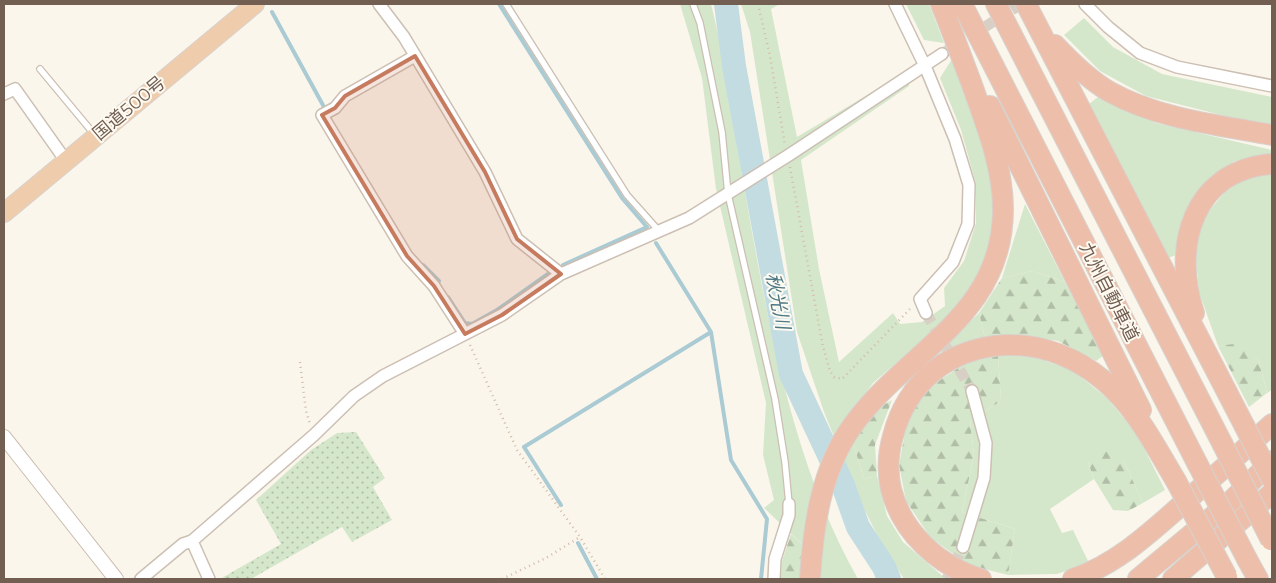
<svg xmlns="http://www.w3.org/2000/svg" width="1276" height="583" font-family="Montserrat,'Noto Sans JP',sans-serif">
  <style>
    .grass { fill: #d5e7cb }
    .forest { fill: url(#forest-firs) }
    .park { fill: url(#park-dots) }
    .lines { fill: none; stroke-linecap: round; stroke-linejoin: round }
    .stream { stroke: #aacbd3; stroke-width: 4 }
    .river { stroke: #c2dce2; stroke-width: 24 }
    .minor-tunnel { stroke: #d9d0c5; stroke-width: 11; stroke-dasharray: 11 5.5; stroke-linecap: butt }
    .service-casing { stroke: #ccbfb3; stroke-width: 8 }
    .minor-casing { stroke: #ccbfb3; stroke-width: 14 }
    .tertiary-casing { stroke: #ccbfb3; stroke-width: 16 }
    .trunk-casing { stroke: #d8d2ce; stroke-width: 20 }
    .motorway-casing { stroke: #d8d2ce; stroke-width: 22 }
    .path { stroke: #d2bba9; stroke-width: 2.5; stroke-dasharray: 1 4; stroke-linecap: butt }
    .service { stroke: #fff; stroke-width: 5.5 }
    .minor { stroke: #fff; stroke-width: 11 }
    .tertiary { stroke: #fff; stroke-width: 14 }
    .trunk { stroke: #efcdac; stroke-width: 18 }
    .motorway { stroke: #edbfab; stroke-width: 20 }
    .motorway-bridge-casing { stroke: #d8d2ce; stroke-width: 22; stroke-linecap: butt }
    .motorway-bridge { stroke: #edbfab; stroke-width: 20 }
    .marked { fill: #c67b5f; fill-opacity: 0.2; stroke: #c67b5f; stroke-width: 4; stroke-linejoin: round }
    .labels { text-anchor: middle; dominant-baseline: central; stroke-width: 4; stroke-linejoin: round; paint-order: stroke }
    .street-label { font-size: 18px; fill: #735f51; stroke: #fdfaf2 }
    .water-label { font-size: 19px; font-style: italic; fill: #4d7884; stroke: #fdfaf2 }
  </style>
  <defs>
    <pattern id="forest-firs" width="22" height="20" patternUnits="userSpaceOnUse" patternTransform="scale(1.25)"><rect width="22" height="20" fill="#d5e7cb"/><path d="M5 1l3.5 6h-7zM16 11l3.5 6h-7z" fill="#b1bea7"/></pattern>
    <pattern id="park-dots" width="8" height="8" patternUnits="userSpaceOnUse" patternTransform="scale(1.25)"><rect width="8" height="8" fill="#d5e7cb"/><path d="M2 2h.1M6 6h.1" fill="none" stroke="#b1bea7" stroke-width="1.8" stroke-linecap="round"/></pattern>
  </defs>
  <rect width="100%" height="100%" fill="#fbf6ec"/>
  <!-- grass -->
  <path class="grass" d="M680 4H711C722 45 726 88 734 130 761 278 783 447 858 579H819L820 565 802 544 764 508 774 500 763 455 766 403 716 189 702 78Z
    M741 4H780L771 9 797 137 909 70V86L801 160 819 269 839 362 893 313 900 324 922 322 945 306 944 288 964 261 976 223V184L961 130 940 78 952 59 986 152 993 191 994 234 980 273 955 313 927 336 873 383 851 413 853 443 864 479 877 476 887 516 903 542 946 579H904L885 550 861 503 824 412 797 332 750 32Z
    M906 4H929L944 43 924 40Z
    M1084 18 1113 47 1162 74 1272 97V124L1233 118 1146 96 1100 71 1064 35Z
    M1098 97 1156 123 1272 150V155L1235 161 1206 180 1183 216 1176 255 1168 258 1089 104Z
    M1272 173V390L1267 393 1259 361 1241 344 1218 346 1199 292 1195 250 1205 216 1224 193 1246 177Z
    M1025 204 1065 282 1032 271 1002 278Z
    M979 313 985 338 934 355Z
    M998 355 1034 357 1072 370 1107 398 1137 434 1165 490 1143 503 1123 459 1088 462 1094 479 1050 509 1062 533 1073 530 1089 563 1057 574 1008 575 1015 529 962 512 974 455 970 421 1001 401Z"/>
  <!-- forest -->
  <path class="forest" d="M1032 271 1065 282 1104 355 1096 361 1058 341 1018 335 985 338 979 313 1002 278Z
    M1241 343 1259 361 1267 393 1249 407 1218 346Z
    M998 355 1001 401 970 421 974 455 962 512 1015 529 1008 575 968 565 930 537 906 501 899 465 905 432 917 401 940 380 966 363Z
    M892 400 875 445 877 476 864 479 853 443 873 411Z
    M1106 449 1123 459 1143 503 1128 511 1113 510 1094 479 1088 462Z
    M791 534 802 544 800 579H781L782 561Z"/>
  <!-- park -->
  <path class="park" d="M356 432 385 478 373 487 392 520 352 542 342 527 251 579H220L281 544 256 500 311 450 337 433Z"/>
  <g class="lines">
    <!-- stream -->
    <path class="stream" d="M499 4 622 198 647 227 563 265
      M272 12 324 107
      M423 265 439 281
      M448 297 465 323 472 324 497 310 548 274
      M711 332 731 460 767 519 761 579
      M561 505 524 447 711 332 656 243
      M578 543 597 579"/>
    <!-- river -->
    <path class="river" d="M726 4 734 66 791 374 843 485 858 527 884 567 889 579"/>
    <!-- minor-tunnel -->
    <path class="minor-tunnel" d="M942 54 1021 4
      M926 313 972 391
      M947 579 963 547"/>
    <defs>
      <path id="service" d="M506 4 627 195 659 231
        M693 4 700 23 722 132 728 194 775 399 785 462 789 504
        M40 69 94 134"/>
      <path id="minor" d="M379 4 404 37 485 172 517 239 561 274
        M895 4 925 66 955 139 969 185 968 224 953 262 920 299 926 313
        M1085 4 1108 27 1140 53 1177 67 1272 86
        M415 56 345 96 335 108 322 115 407 256 434 286 465 334
        M4 94 15 89 66 161
        M963 547 984 478 986 443 972 391
        M141 579 183 544 192 541
        M209 579 192 541 314 435 354 396 383 376 502 315 561 274 689 218 789 155 942 54
        M774 579 775 559 789 515V504"/>
      <path id="tertiary" d="M4 437 116 579"/>
      <path id="trunk" d="M4 213 255 4"/>
      <path id="motorway" d="M962 4 1197 463
        M996 4 1222 443
        M1026 4 1244 425
        M1055 45C1071 62 1089 80 1110 92 1159 119 1218 125 1272 135
        M990 106 1141 410
        M1194 313C1172 247 1192 170 1272 164
        M1248 561 1258 579
        M810 579C813 527 821 469 853 425 908 349 1003 317 1003 209 1003 167 986 124 972 85 962 58 952 31 941 4
        M981 579C939 566 902 533 891 489 887 471 888 453 893 436 907 382 949 348 1005 345 1041 344 1075 357 1103 380 1135 406 1155 446 1176 481
        M1073 579C1117 564 1151 532 1186 501 1215 476 1244 450 1272 424
        M1138 579 1229 503 1272 461
        M1173 579 1272 493"/>
    </defs>
    <!-- service casing -->
    <use href="#service" class="service-casing"/>
    <!-- minor casing -->
    <use href="#minor" class="minor-casing"/>
    <!-- tertiary casing -->
    <use href="#tertiary" class="tertiary-casing"/>
    <!-- trunk casing -->
    <use href="#trunk" class="trunk-casing"/>
    <!-- motorway casing -->
    <use href="#motorway" class="motorway-casing"/>
    <!-- path -->
    <path class="path" d="M758 4 770 56 785 145
      M790 167 823 347 830 371 834 377 842 379 910 309
      M470 345 517 450 580 537 605 579
      M300 362 306 411 310 424
      M502 579 546 558 580 537"/>
    <!-- service -->
    <use href="#service" class="service"/>
    <!-- minor -->
    <use href="#minor" class="minor"/>
    <!-- tertiary -->
    <use href="#tertiary" class="tertiary"/>
    <!-- trunk -->
    <use href="#trunk" class="trunk"/>
    <!-- motorway -->
    <use href="#motorway" class="motorway"/>
    <defs>
      <path id="motorway-bridge" d="M1244 425 1272 480
        M1222 443 1271 540
        M1197 463 1248 561
        M1176 481 1227 577"/>
    </defs>
    <!-- motorway-bridge casing -->
    <use href="#motorway-bridge" class="motorway-bridge-casing"/>
    <!-- motorway-bridge -->
    <use href="#motorway-bridge" class="motorway-bridge"/>
  </g>
  <!-- marked area -->
  <path class="marked" d="M415 56 485 172 517 239 561 274 502 315 465 334 434 286 407 256 322 115 335 108 345 96Z"/>
  <g class="labels">
    <!-- street labels -->
    <g class="street-label">
      <text transform="translate(129 108) rotate(-40)">国道500号</text>
      <text transform="translate(1109 292) rotate(63)">九州自動車道</text>
    </g>
    <!-- water labels -->
    <g class="water-label">
      <text transform="translate(778 301) rotate(79)">秋光川</text>
    </g>
  </g>
  <!-- border -->
  <rect width="1276" height="583" fill="none" stroke="#735f51" stroke-width="10"/>
</svg>
